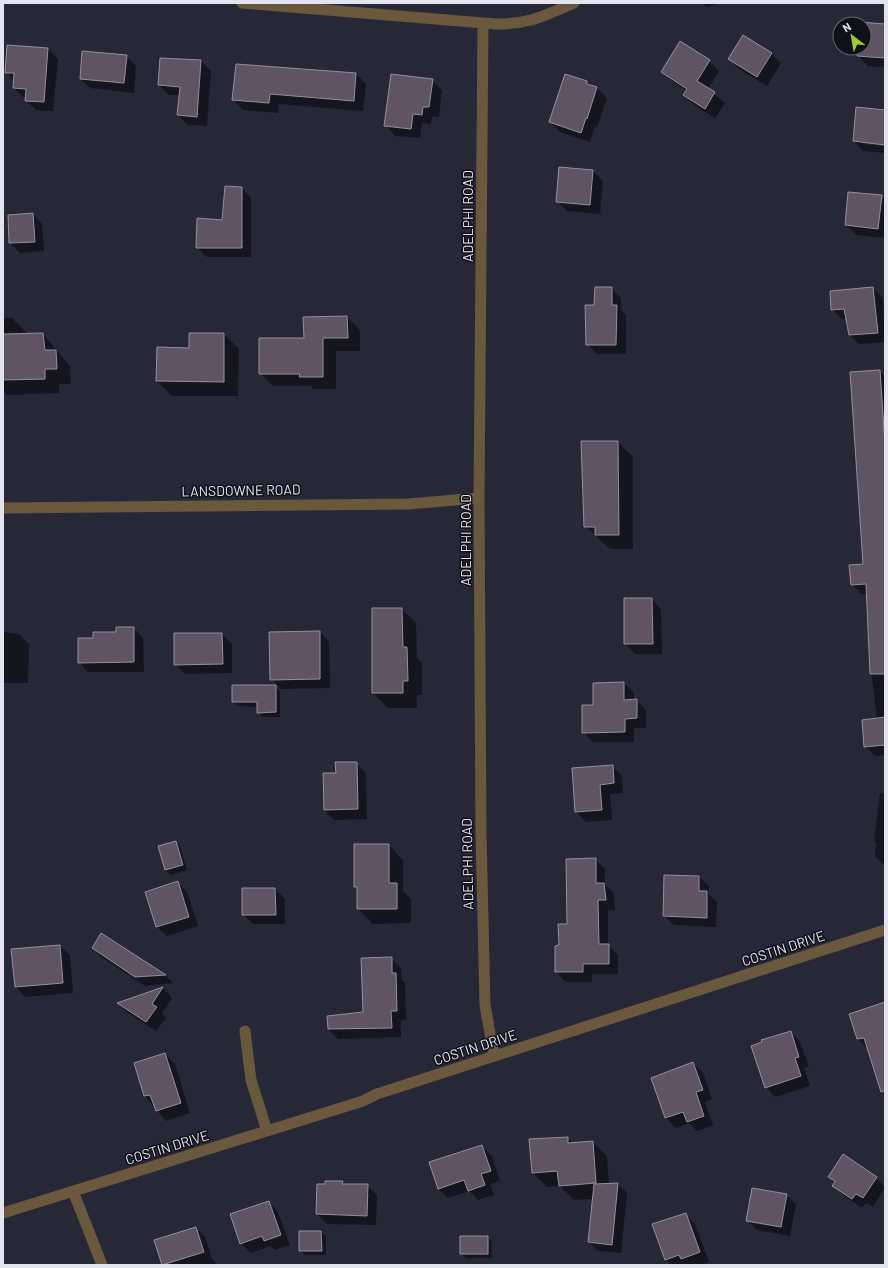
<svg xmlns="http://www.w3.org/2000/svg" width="888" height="1268" font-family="Barlow,sans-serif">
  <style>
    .shadow { fill: #0007 }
    .building { fill: #5e5464; stroke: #988d9f }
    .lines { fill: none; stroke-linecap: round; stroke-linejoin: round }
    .minor { stroke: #69583c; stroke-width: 11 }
    .labels { text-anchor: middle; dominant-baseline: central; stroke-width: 3; stroke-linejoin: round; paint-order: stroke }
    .street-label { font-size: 14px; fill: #e3e4ef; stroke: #101118 }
  </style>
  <rect width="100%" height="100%" fill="#262837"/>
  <!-- shadow -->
  <path class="shadow" d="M703 3H720L707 7Z
    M861 23 885 25V67L868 66 858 56 859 48H864V24Z
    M48 49 58 59 53 111 36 110 26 100V98L23 97 14 88V81L6 72Z
    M771 53 781 63 767 86 739 69 729 59Z
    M126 56 136 66 134 93 90 88 81 79Z
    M161 59 201 61 211 71 207 126 188 125 178 115 180 95H169L159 85Z
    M709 61 719 71 708 89 725 103 715 118 694 105 684 95 687 91 672 81 662 72Z
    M356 74 366 84 363 111 279 104 278 113 243 110 233 100Z
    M432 80 442 90 439 117 432 116 431 124 422 123 420 138 395 136 386 126Z
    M587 82 597 88 607 98 597 128 595 127 590 142 560 132 550 122Z
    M885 111V144L863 142V144L885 146V153L863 151 854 141Z
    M593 171 603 181 600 214 567 211 557 201Z
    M241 188 251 197V257H207L197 247 223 221Z
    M881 196 885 200V238L856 235 846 225Z
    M33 214 42 224 44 251 20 253 10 243Z
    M611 288 621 298V310L626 315V354H597L587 344 595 306Z
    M873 288 883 298 885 342 859 344 849 334 847 319H842L832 309Z
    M347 317 360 330V351H336V389H313L311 386H273L260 373 305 339Z
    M3 318H12L26 332V335L43 334 70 366 71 384H59V393L7 395 3 391Z
    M224 334 239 349 238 396H172L157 381 158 348 190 349Z
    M880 371 885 376V755L875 756 865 746 877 719 870 662 868 594H861L852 584 864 565Z
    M618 442 633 457V549H610L585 526Z
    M625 599H652L661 609 662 654H635L625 644Z
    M373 609H402L416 623 417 658 422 663V695H417V708H388L373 693Z
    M134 628 143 638 144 672H88L79 662 94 639Z
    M3 632 19 634 29 644 28 683H3Z
    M320 632 329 642 330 688 281 689 271 679Z
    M175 634H222L232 644V673L185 674 175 664Z
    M624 683 634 693V701L636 700 646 710V728H634V742H593L583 732 594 706Z
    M275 686 280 691V717H262L258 712V707L238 706 233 702Z
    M356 763 366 773 367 819 334 820 324 810V774H337Z
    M612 766 622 776 623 793 610 794 612 820 586 822 576 812Z
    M880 793 885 794V866L875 856 876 843 874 840Z
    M176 842 180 846 187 870 170 875 166 870 159 847Z
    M389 845 403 860V891L411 899V923L373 924 358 909V890L355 887Z
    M595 859 605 869V885L614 893 615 910H608V945L618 955V974H592V982H566L556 972 560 946Z
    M699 877 709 886 708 894 717 902 716 927 674 925 664 916Z
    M177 882 187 892 198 926 167 936 157 927Z
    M275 889 285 899V924H253L243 914Z
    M102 934 165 975 173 983 145 986 101 957 93 948Z
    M60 946 70 955 73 993 25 997 16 987Z
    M391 958 401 968 402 980 405 984 406 1020H401V1037L338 1039 328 1029 364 1013Z
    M163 988 172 998 162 1014 166 1018 156 1031 128 1013 118 1004Z
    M885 1003V1059L868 1049 858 1039 850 1015Z
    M791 1032 800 1042 809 1067 804 1068 810 1086 775 1097 766 1087Z
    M165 1054 175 1064 190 1113 166 1121 145 1096 135 1063Z
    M693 1063 703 1073 712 1099 705 1102 713 1125 697 1131 689 1123 676 1128 666 1118 652 1078Z
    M568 1138 573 1143 593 1142 607 1156 609 1184H618L627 1193 621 1253 598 1251 589 1242 593 1199 574 1200 560 1186 547 1187 533 1173Z
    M482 1147 492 1156 500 1181 490 1184 494 1195 478 1200 470 1191 448 1198 438 1188Z
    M843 1156 876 1178 885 1187 873 1207 866 1203 862 1208 843 1195 834 1186 836 1183 829 1177Z
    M342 1182 345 1185H367L377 1195 376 1225 327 1224 317 1214Z
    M786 1195 796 1204 790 1236 757 1230 747 1220Z
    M269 1202 278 1212 290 1245 275 1250 270 1246 251 1253 241 1243Z
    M685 1214 695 1224 709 1262 700 1265H671L666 1260 653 1225Z
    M196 1228 205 1237 212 1259 218 1265H164L156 1240Z
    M321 1232 326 1236V1255H305L300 1251Z
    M487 1237 492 1241V1258H466L461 1253Z"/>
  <!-- building -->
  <path class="building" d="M860 22 885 24V58L857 56 858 48H864V24H860Z
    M743 35 772 53 757 77 728 59Z
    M680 41 710 60 697 81 715 92 705 109 683 95 687 89 661 72Z
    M7 45 48 48 44 102 25 101 26 89 13 88 14 73H5Z
    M82 51 127 55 124 83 80 79Z
    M160 58 201 60 197 117 177 115 180 87 158 85Z
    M236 64 356 73 354 101 270 94 269 103 232 100Z
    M391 74 433 79 429 107H423L422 115 413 114 411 129 384 126Z
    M565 74 587 81V84L597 87 587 119 586 118 581 133 549 122Z
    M856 107 885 110V145L853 141Z
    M559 167 593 170 590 205 556 202Z
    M225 186 242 187V248H196L197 218 222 220Z
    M848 192 882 195 878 229 845 225Z
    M33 213 35 242 9 243 8 215Z
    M595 287H612V305H617L616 345H586L585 305H594Z
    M873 287 878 333 849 335 844 309 831 310 830 291Z
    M347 316 348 338H323V377H299L300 374H259V338H304L303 317Z
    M43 333 45 350H56L57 369H45V379L3 380V334Z
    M189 333H224V382L156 381 157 347 189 348Z
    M880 370 885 444V674H870L866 584 851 585 849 565 863 564 850 372Z
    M581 441H618L619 535H595V527H584Z
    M624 598H652L653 644H624Z
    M372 608H402L403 647H407L408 681H403V693H372Z
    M116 627H134V662L78 663V638H93V632H116Z
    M320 631V679L270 680 269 632Z
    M174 633H222L223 664 174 665Z
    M624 682V700L637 699V718L625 719V732L582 733V705H593V683Z
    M232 685H276V712L257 713V702H232Z
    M885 717V745L864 747 862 720Z
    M335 762H357L358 809 324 810 323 773H336Z
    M613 765 614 783 600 785 602 810 575 812 572 768Z
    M176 841 183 865 165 870 158 846Z
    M354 844H389V883H397V909H357V887H354Z
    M596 858V883H604L606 900H598L599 944H609V964H583V972H555V946L559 945 558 924H567L566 859Z
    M664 875 699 876V891H707V918L663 916Z
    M178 881 189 917 156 927 145 892Z
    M242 888H275L276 915H242Z
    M101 933 166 975 135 977 92 948Z
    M60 945 63 983 15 987 11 949Z
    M392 957V973H396L397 1011H391L392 1028 328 1029 327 1016 363 1012 361 958Z
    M163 987 152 1004 157 1007 146 1022 117 1003Z
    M885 1002V1091L881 1092 864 1038 857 1039 849 1014Z
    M791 1031 799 1057 795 1058 801 1076 765 1088 751 1046 762 1042 761 1040Z
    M165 1053 181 1103 156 1111 150 1095 144 1096 134 1063Z
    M693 1062 703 1090 696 1092 704 1116 687 1122 683 1112 665 1118 651 1078Z
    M568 1137V1143L593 1141 596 1183 559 1186 557 1171 532 1173 529 1139Z
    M482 1145 491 1171 481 1174 485 1185 468 1191 464 1180 438 1189 429 1162Z
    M843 1154 877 1177 863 1198 856 1194 852 1199 832 1186 835 1181 828 1177Z
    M325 1181H343L342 1184H368L367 1216 316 1214 317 1184H325Z
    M618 1183 612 1245 588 1242 594 1184Z
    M752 1188 787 1194 781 1227 746 1221Z
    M269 1201 281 1235 264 1241 262 1236 240 1244 230 1214Z
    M686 1213 700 1252 681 1259 679 1255 665 1260 652 1224Z
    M196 1227 204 1252 162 1265 154 1240Z
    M299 1231H321L322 1251H299Z
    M460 1236H488V1254H460Z"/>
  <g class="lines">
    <!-- minor -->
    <path class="minor" d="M242 3 496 24C530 24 544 16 574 3
      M483 23 479 498 481 833 485 1005 494 1056
      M3 508 408 504 479 498
      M245 1031 251 1080 267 1131
      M73 1191 102 1265
      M3 1213 363 1101 377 1094 885 930"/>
  </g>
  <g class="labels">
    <!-- street labels -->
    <g class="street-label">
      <text transform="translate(467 216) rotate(-90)">ADELPHI ROAD</text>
      <text transform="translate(241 490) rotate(-1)">LANSDOWNE ROAD</text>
      <text transform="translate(465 540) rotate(-90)">ADELPHI ROAD</text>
      <text transform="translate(467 864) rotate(-91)">ADELPHI ROAD</text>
      <text transform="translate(783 948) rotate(-18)">COSTIN DRIVE</text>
      <text transform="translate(475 1047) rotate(-18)">COSTIN DRIVE</text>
      <text transform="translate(167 1147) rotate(-17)">COSTIN DRIVE</text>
    </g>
  </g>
  <!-- border -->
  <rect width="888" height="1268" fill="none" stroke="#e3e4ef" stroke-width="8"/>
  <!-- north arrow -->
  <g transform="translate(852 36) rotate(329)"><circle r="19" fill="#101118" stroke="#64656e"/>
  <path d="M0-3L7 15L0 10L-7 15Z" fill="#9fca2e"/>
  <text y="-6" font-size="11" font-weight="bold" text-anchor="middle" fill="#e3e4ef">N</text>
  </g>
</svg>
